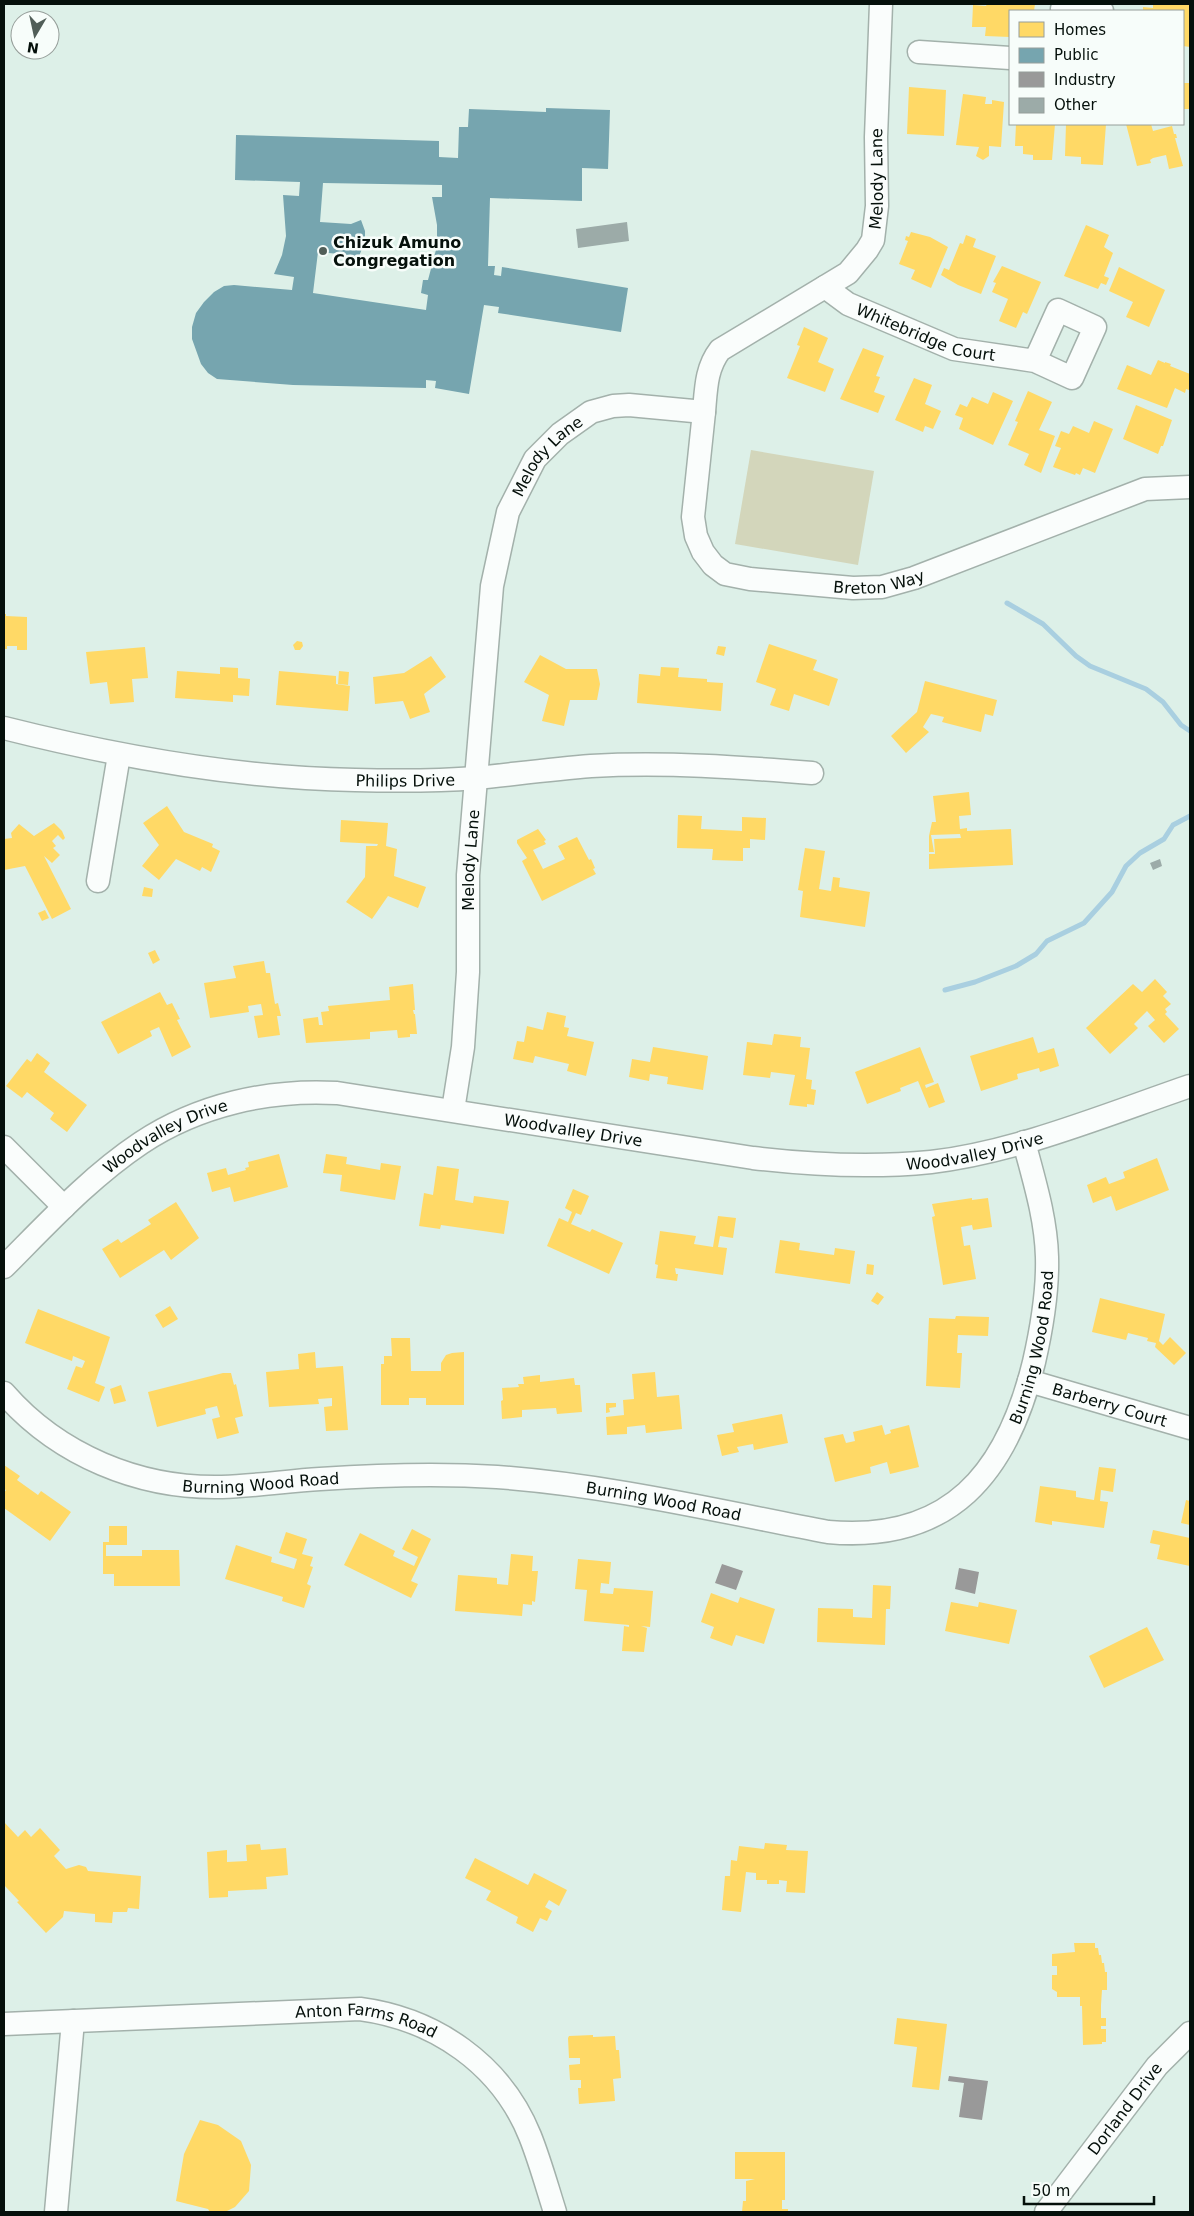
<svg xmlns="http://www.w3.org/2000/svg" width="1194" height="2216" font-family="'DejaVu Sans',sans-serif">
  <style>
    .green { fill: #d3d6bb }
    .homes { fill: #ffd966 }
    .public { fill: #76a5af; fill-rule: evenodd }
    .industry { fill: #999 }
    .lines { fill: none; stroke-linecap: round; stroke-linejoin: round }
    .stream { stroke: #a9cfe0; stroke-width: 5 }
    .building { fill: #9caba8 }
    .minor-casing { stroke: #a3b1ab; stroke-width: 25 }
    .minor { stroke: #fafdfc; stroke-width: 22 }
    .poi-dot { fill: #515e58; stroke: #f7fdfa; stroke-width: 2 }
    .labels { text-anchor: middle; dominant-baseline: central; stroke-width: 5; stroke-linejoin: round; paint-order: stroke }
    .street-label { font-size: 16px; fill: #05100b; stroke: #f7fdfa }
    .poi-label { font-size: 16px; font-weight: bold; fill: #05100b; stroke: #f7fdfa; text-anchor: start }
  </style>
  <rect width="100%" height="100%" fill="#ddf0e8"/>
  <!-- green -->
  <path class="green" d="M751 450 874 471 858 565 735 544Z"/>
  <!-- homes -->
  <path class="homes" d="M987 4H1035L1034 11H1010V37L985 36 986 27H972L973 5 986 6Z
    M1153 4H1190V47L1183 46V11H1143V7L1153 8Z
    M1183 83H1190V109H1183Z
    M909 87 946 90 944 136 907 134Z
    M963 94 986 97 985 104H992V100L1004 102 1001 147 989 146V156L983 160 976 156 979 147 956 145Z
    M1016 124H1055L1052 160H1033V155L1023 154V146H1015Z
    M1066 124H1106L1103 165 1081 164V157L1065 156Z
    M1126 124H1151L1153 131 1172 126 1174 134H1176L1177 138H1175L1183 166 1169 169 1166 155 1153 158 1150 160 1151 163 1137 166Z
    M1086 225 1109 235 1104 247 1113 253 1104 276 1109 278 1106 285 1101 283 1098 289 1064 276Z
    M911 232 930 237 948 247 931 288 911 279 915 270 899 264 908 241 905 240 906 236 909 237Z
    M966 235 976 239 973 247 996 256 981 294 958 285 941 275 944 268 949 270 960 243 963 244Z
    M1002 266 1041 282 1027 314 1023 312 1016 328 999 321 1008 299 992 292 996 283 993 282Z
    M1119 267 1165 290 1149 327 1126 317 1133 302 1109 291Z
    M804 327 828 338 818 362 834 369 825 392 787 378 800 346 797 345Z
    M863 348 884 356 876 376 880 377 874 392 885 396 878 413 840 399Z
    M1158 360 1165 363V362L1171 364 1170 366 1190 374 1189 390 1186 389 1185 393 1175 388 1167 408 1117 389 1127 365 1151 375Z
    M914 378 932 385 925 404 941 411 933 429 925 426 923 432 895 420Z
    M1028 391 1052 402 1039 430 1055 436 1041 473 1024 465 1029 454 1008 445 1018 422 1015 421Z
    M993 392 1013 401 993 445 959 429 963 418 955 415 960 404 967 407 972 397 988 404Z
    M1136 405 1172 420 1163 446H1161L1158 454 1123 439Z
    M1094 421 1113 429 1095 473 1083 468 1080 475 1076 473 1075 475 1053 467 1061 448 1055 446 1061 431 1069 434 1073 426 1089 433Z
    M4 614H6V616L27 617V650H17V646H7V649H4Z
    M297 641 302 642 303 646 300 650H295L293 645Z
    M769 644 817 660 813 670 838 679 829 706 794 694 789 711 770 705 776 689 756 682Z
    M718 646 726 647 724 656 716 654Z
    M145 647 148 678 132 679 134 702 110 704 107 682 90 684 86 652Z
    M540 655 566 669H597L600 684 597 700H570L564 726 542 721 549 695 524 682Z
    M431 656 446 677 424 694 430 712 410 719 403 701 375 704 373 677 404 673Z
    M220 667 238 668V678L250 679 249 696 233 695V702L175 698 177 671 220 674Z
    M661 667 679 668 678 677 707 679V682L723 683 721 711 637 703 639 674 660 676Z
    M279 671 336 676V684L350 686 348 711 276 705Z
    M339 671 349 672 348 685 338 684Z
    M925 681 997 700 993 716 985 714 981 732 942 722 944 717 931 714 923 727 929 732 906 753 891 736 917 712Z
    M969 792 971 815 959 816 960 829 967 828V831L1011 829 1013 865 929 869V854H935L934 839 961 838 960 834 931 835 934 852H929V836L932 822H936L933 796Z
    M167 806 184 832 213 844 212 847 220 851 211 872 202 867 200 871 176 859 159 880 142 866 159 845 143 823Z
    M678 815 702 816 701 829 742 831V817L766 818 765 840 750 839V848H743V861L712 860 713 849 677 848Z
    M341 820 388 823 386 846 397 849 394 876 426 887 418 908 388 896 372 919 346 902 365 877 366 846H377L378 844 340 842Z
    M54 823 62 831 65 838 63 840 58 835 52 841 56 846 53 848 60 855 52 863 44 856 71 909 52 919 25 866 4 870V839L12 838 11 833 19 824 34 836Z
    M538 829 546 840 544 841 546 844 533 850 543 869 565 859 558 846 577 837 589 860 591 859 595 868 593 869 596 874 542 901 522 861 527 858 517 843V840Z
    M805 848 825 851 819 889 831 891 833 877 840 878 839 887 870 892 865 927 800 917 803 891 798 890Z
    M144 887 153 889 152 897 142 896Z
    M45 910 49 918 42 921 38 913Z
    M155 950 160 960 153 964 148 953Z
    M264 961 266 973H270L275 1004 278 1003 281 1016H277L280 1035 258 1038 254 1016 263 1015 261 1004 248 1006 249 1012 210 1018 204 983 236 978 233 966Z
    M1155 979 1167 992 1163 996 1171 1004 1165 1009 1167 1012 1165 1014 1179 1029 1164 1043 1148 1026 1155 1020 1147 1011 1134 1024 1138 1028 1110 1054 1086 1028 1133 984 1142 992Z
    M413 984 415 1010H413L414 1014H415L417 1034H410V1037L398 1038 397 1030 370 1032V1039L306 1043 303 1019 318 1017 319 1025H323L321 1012 329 1011 328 1006 390 1000 389 987Z
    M160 992 167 1005 172 1003 180 1019 177 1020 191 1047 172 1057 159 1027 150 1031 152 1036 118 1054 101 1022Z
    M547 1012 566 1016 564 1027 569 1028 567 1036 594 1042 586 1076 567 1071 569 1064 535 1056 533 1063 513 1059 517 1041 524 1042 527 1026 543 1030Z
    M774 1034 801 1037 800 1047 810 1048 806 1079 812 1080 811 1089 816 1090 814 1105 807 1104V1107L789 1105 795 1075 771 1072 770 1078 743 1075 747 1042 772 1045Z
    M1033 1037 1038 1053 1054 1048 1059 1066 1040 1072 1039 1068 1017 1074 1018 1079 981 1091 970 1056Z
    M653 1047 708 1056 703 1090 667 1084 668 1077 650 1074 649 1081 629 1077 632 1059 650 1062Z
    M920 1047 934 1082 925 1085 926 1088 938 1083 945 1102 929 1108 918 1081 900 1088 901 1091 867 1104 855 1072Z
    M37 1053 50 1063 44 1072 87 1105 67 1132 50 1119 54 1113 27 1092 22 1098 6 1086 27 1059 31 1062Z
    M279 1154 288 1187 234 1202 230 1187 212 1192 207 1173 226 1168 228 1175 246 1170 245 1168 249 1167 248 1162Z
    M326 1154 347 1157 346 1164 380 1170 381 1163 401 1166 395 1200 340 1191 342 1175 323 1173Z
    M1157 1158 1169 1190 1116 1211 1111 1196 1093 1203 1087 1185 1106 1177 1109 1184 1125 1178 1123 1172Z
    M437 1166 459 1169 455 1200 473 1203 474 1196 509 1201 504 1234 441 1225 440 1229 419 1226 424 1193 433 1195Z
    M573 1189 589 1196 581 1215 576 1213 571 1224 590 1232 592 1229 623 1243 609 1274 547 1246 559 1218 568 1222 572 1212 565 1208Z
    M972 1198V1200L988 1198 992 1227 973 1230 972 1225 961 1227 964 1246 970 1245 976 1279 943 1285 932 1217 935 1216 932 1204Z
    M176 1202 199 1238 171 1260 164 1250 120 1278 102 1249 118 1239 121 1243 151 1224 148 1220Z
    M718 1216 736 1218 733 1238 720 1236 718 1247 727 1248 723 1275 675 1268 676 1274H678L677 1281 656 1278 658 1265 655 1264 660 1231 696 1236 694 1244 713 1247Z
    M780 1240 800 1243 799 1250 834 1255 835 1248 855 1251 850 1284 775 1273Z
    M867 1264 874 1265 873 1275 866 1274Z
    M877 1292 884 1297 878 1305 871 1301Z
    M1100 1298 1165 1314 1159 1341 1163 1345 1170 1337 1186 1353 1174 1365 1155 1347 1156 1343 1147 1341 1148 1338 1128 1333 1126 1340 1092 1332Z
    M170 1306 178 1319 163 1328 155 1315Z
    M38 1309 110 1337 95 1383 105 1387 99 1402 67 1389 76 1366 82 1368 85 1361 73 1356 72 1361 25 1343Z
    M956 1316 989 1317 988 1336 958 1335 957 1353H962L960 1388 926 1386 929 1318 955 1319Z
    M391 1338H410L411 1371H441V1363L446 1355 452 1353 464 1352V1405H426V1398H409V1405H381V1364H384V1356H392Z
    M315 1352 316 1368 343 1366 348 1430 326 1431 324 1407 332 1406V1398L318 1399 319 1404 269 1407 266 1372 299 1369 298 1354Z
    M655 1372 657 1397 679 1395 682 1429 646 1433 645 1425 627 1427V1434L607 1435 606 1417 624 1415 623 1400 634 1399 632 1374Z
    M223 1373H231L234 1385 236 1384 243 1416 235 1418 239 1433 217 1439 212 1419 220 1417 217 1406 205 1409 206 1414 157 1427 148 1392Z
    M540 1375V1382L574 1378 575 1385H580L582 1412 557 1414 556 1408 522 1410V1417L502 1419 501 1401 503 1400 502 1388 519 1387 518 1384H524L523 1377Z
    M121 1385 126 1401 114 1404 110 1389Z
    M606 1403H616V1407L609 1408 610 1412 606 1413Z
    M782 1414 788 1443 754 1450 753 1444 737 1447 739 1452 722 1456 717 1435 734 1432 732 1424Z
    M882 1425 885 1435 891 1433 890 1430 909 1425 919 1467 890 1474 887 1462 870 1467 871 1473 835 1482 824 1438 843 1434 846 1443 855 1441 853 1432Z
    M4 1465 20 1476 17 1480 38 1495 41 1491 71 1512 50 1541 4 1508V1493L6 1490 4 1489Z
    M1099 1467 1116 1469 1113 1492 1101 1490 1100 1501 1108 1502 1104 1528 1052 1521V1525L1035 1522 1040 1486 1076 1491V1497L1094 1500Z
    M1186 1500 1190 1501V1525L1181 1523Z
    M109 1526H127V1545H106V1556H142V1550H179L180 1586H114V1574H103V1542H109Z
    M412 1529 431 1539 411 1581 418 1584 411 1598 344 1565 360 1533 395 1551 393 1556 414 1566 418 1557 402 1549Z
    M1153 1530 1190 1538V1566L1157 1559 1160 1545 1150 1543Z
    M286 1532 307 1539 302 1554 313 1557 310 1566 313 1567 307 1584 311 1586 304 1608 282 1601 283 1597 225 1579 236 1545 272 1557 271 1562 294 1569 297 1559 279 1553Z
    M511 1554 533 1556 532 1571H538L535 1602 532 1601V1605L523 1604 522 1616 455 1611 458 1575 497 1578V1584L508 1585Z
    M578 1559 611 1562 609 1584 601 1583 600 1593 613 1594 614 1588 653 1591 650 1627 641 1626 647 1628 644 1652 622 1651 624 1626 629 1627V1625L584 1621 587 1590 575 1589Z
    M873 1585 891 1586 890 1609H886L885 1645 817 1642 818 1608 853 1609V1617L872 1618Z
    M711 1593 738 1603 740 1597 775 1609 764 1644 736 1635 732 1646 710 1638 714 1627 701 1622Z
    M951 1602 978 1607 979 1602 1017 1610 1009 1644 945 1631Z
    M1147 1627 1164 1660 1104 1688 1089 1656Z
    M4 1822 18 1837 25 1830 31 1837 40 1828 60 1850 54 1856 66 1869 79 1865 86 1867 88 1871 141 1876 139 1909 128 1908 127 1912H113L112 1923 95 1922V1914L64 1911 63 1917 46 1933 17 1902 19 1901 4 1885Z
    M765 1843 787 1845 786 1850 808 1851 805 1893 786 1892 787 1881 779 1880V1884H767V1880H756V1873L746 1872 741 1912 722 1910 725 1876H730L731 1860 737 1861 739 1846 764 1849Z
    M260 1844 261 1850 286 1848 288 1875 266 1877 267 1889 228 1891V1897L209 1898 207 1852 227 1850V1862L247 1861 246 1845Z
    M475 1858 528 1885 534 1873 567 1890 559 1906 549 1900 545 1907 552 1911 547 1921 540 1918 533 1932 516 1923 518 1917 486 1900 491 1891 465 1878Z
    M1074 1943H1095V1948H1098L1099 1955H1101L1102 1963H1104L1105 1972H1107V1990H1102L1101 2005V2018H1106V2026H1101V2029H1106V2042H1102V2044L1083 2045 1082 2006H1080V1997H1057V1992L1052 1989V1975H1057V1966H1052V1954L1075 1952Z
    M897 2018 947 2024 939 2090 912 2087 917 2047 894 2044Z
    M593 2035V2037L615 2036 616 2050H619L621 2078 613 2079 615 2101 579 2104 578 2088H581V2080H570L569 2065 580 2064V2058H569L568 2038 569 2036Z
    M200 2120 218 2125 241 2141 251 2165 249 2191 235 2207 225 2212H210L208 2209 176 2201 184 2154Z
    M735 2152H785V2200H782V2209H788V2212H742L743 2201H746V2181L755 2179H735Z"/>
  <!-- public -->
  <path class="public" d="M546 108 610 110 608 169 582 168V201L490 198 488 266H495L494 275 501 276 502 267 628 288 621 332 498 313 499 307 484 305 469 394 435 388 436 381 426 380V388L293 385 217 379 208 373 201 364 192 339V327L196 313 204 302 214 292 224 286 234 285 292 290 294 277 274 274 282 255 286 236 283 195 299 196 300 182 235 180 236 135 439 141V157L458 158 459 127H468L469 109 546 112ZM323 183 442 185V197H432L437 225V246L428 280H423L421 293 428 295 426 310 313 293 318 252 350 255 358 259 365 241V231L361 220 351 224 320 222Z"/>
  <!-- industry -->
  <path class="industry" d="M722 1564 743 1571 736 1590 715 1583Z
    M959 1568 979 1572 975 1594 955 1589Z
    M949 2076 988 2081 982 2120 959 2117 964 2083 948 2081Z"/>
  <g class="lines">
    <!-- stream -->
    <path class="stream" d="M1007 603 1043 624 1076 656 1090 666 1146 689 1163 702 1181 725 1190 731
      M945 990 975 982 1016 966 1036 954 1047 941 1084 923 1112 892 1126 866 1140 853 1164 839 1173 825 1190 816"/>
  </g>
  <!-- building -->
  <path class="building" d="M627 222 629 241 578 248 576 229Z
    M1160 859 1162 866 1153 870 1150 863Z"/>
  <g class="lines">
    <defs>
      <g id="minor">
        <path d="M1062 9 1102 11"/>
        <path d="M919 52 1010 58"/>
        <path id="s1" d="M825 287 848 304 954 349 1035 361 1072 378 1095 327 1058 310 1035 361"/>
        <path id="s2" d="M704 412 693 517 696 536 703 552 713 565 725 574 750 579 853 588 882 587 914 578 1145 489 1190 487"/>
        <path id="s3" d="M4 728C119 757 236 778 355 780 395 781 437 781 477 778 515 774 553 769 591 766 665 762 738 767 812 773"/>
        <path d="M98 881 119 755"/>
        <path id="s4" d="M453 1110 463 1047 468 972V875L492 586 508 512 535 459 560 434 591 412 613 406 629 405 704 412C706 389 706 368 720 350L848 273 867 250 873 240 877 206 876 137 881 4"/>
        <path d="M4 1147 64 1207"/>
        <path id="s5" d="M4 1267C47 1224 90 1177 141 1143 198 1105 269 1089 337 1093L753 1158C812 1165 871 1168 931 1162 1017 1152 1108 1114 1190 1086"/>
        <path id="s6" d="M1029 1381 1190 1428"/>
        <path id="s7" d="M4 1393C58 1455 139 1489 222 1487 254 1486 288 1481 320 1479 379 1475 438 1473 497 1477 608 1485 718 1511 828 1532 950 1543 1007 1473 1034 1362 1042 1327 1048 1293 1047 1257 1046 1218 1034 1180 1024 1142"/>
        <path id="s8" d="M4 2024 360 2009C435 2019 501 2064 530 2136 540 2161 547 2187 555 2212"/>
        <path d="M56 2212 73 2021"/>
        <path id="s9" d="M1046 2212 1157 2066 1190 2033"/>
      </g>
    </defs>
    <!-- minor casing -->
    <use href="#minor" class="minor-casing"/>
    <!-- minor -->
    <use href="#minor" class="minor"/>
  </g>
  <!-- markers -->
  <circle class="poi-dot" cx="323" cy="251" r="5"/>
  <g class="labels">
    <!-- street labels -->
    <g class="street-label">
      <text stroke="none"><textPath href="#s4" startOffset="1166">Melody Lane</textPath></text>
      <text stroke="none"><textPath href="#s1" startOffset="112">Whitebridge Court</textPath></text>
      <text stroke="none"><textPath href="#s4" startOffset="671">Melody Lane</textPath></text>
      <text stroke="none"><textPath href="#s2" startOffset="329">Breton Way</textPath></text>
      <text stroke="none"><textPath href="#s3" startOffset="406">Philips Drive</textPath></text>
      <text stroke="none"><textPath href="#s4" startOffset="251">Melody Lane</textPath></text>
      <text stroke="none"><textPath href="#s5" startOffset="630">Woodvalley Drive</textPath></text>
      <text stroke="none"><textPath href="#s5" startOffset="210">Woodvalley Drive</textPath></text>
      <text stroke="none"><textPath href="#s5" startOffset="1035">Woodvalley Drive</textPath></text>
      <text stroke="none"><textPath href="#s7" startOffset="1168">Burning Wood Road</textPath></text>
      <text stroke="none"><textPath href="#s6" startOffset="84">Barberry Court</textPath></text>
      <text stroke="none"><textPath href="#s7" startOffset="284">Burning Wood Road</textPath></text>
      <text stroke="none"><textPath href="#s7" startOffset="689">Burning Wood Road</textPath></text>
      <text stroke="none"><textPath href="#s8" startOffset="364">Anton Farms Road</textPath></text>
      <text stroke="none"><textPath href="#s9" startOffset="130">Dorland Drive</textPath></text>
    </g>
    <!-- poi labels -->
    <g class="poi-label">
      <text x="333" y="242">Chizuk Amuno<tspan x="333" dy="18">Congregation</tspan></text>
    </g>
  </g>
  <!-- border -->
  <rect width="1194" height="2216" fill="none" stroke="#05100b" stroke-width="10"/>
  <!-- legend -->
  <rect x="1009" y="10" width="175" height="115" fill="#f7fdfa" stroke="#969e9a"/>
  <rect x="1019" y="22" width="25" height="15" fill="#ffd966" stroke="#969e9a"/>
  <text x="1054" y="35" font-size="15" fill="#05100b">Homes</text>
  <rect x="1019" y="48" width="25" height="15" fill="#76a5af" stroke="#969e9a"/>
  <text x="1054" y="60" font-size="15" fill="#05100b">Public</text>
  <rect x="1019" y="72" width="25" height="15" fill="#999999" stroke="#969e9a"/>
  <text x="1054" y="85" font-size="15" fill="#05100b">Industry</text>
  <rect x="1019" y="98" width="25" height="15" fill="#9caba8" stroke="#969e9a"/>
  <text x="1054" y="110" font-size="15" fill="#05100b">Other</text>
  <!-- north arrow -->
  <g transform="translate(35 35) rotate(189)"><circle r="24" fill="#f7fdfa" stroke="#969e9a"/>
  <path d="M0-4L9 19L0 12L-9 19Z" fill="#515e58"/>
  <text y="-8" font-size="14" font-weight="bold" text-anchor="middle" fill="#05100b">N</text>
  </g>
  <!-- scale -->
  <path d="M1024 2196v8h130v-8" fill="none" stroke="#05100b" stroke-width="2.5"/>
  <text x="1032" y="2196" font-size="15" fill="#05100b" stroke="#f7fdfa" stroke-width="4" paint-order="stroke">50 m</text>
</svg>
